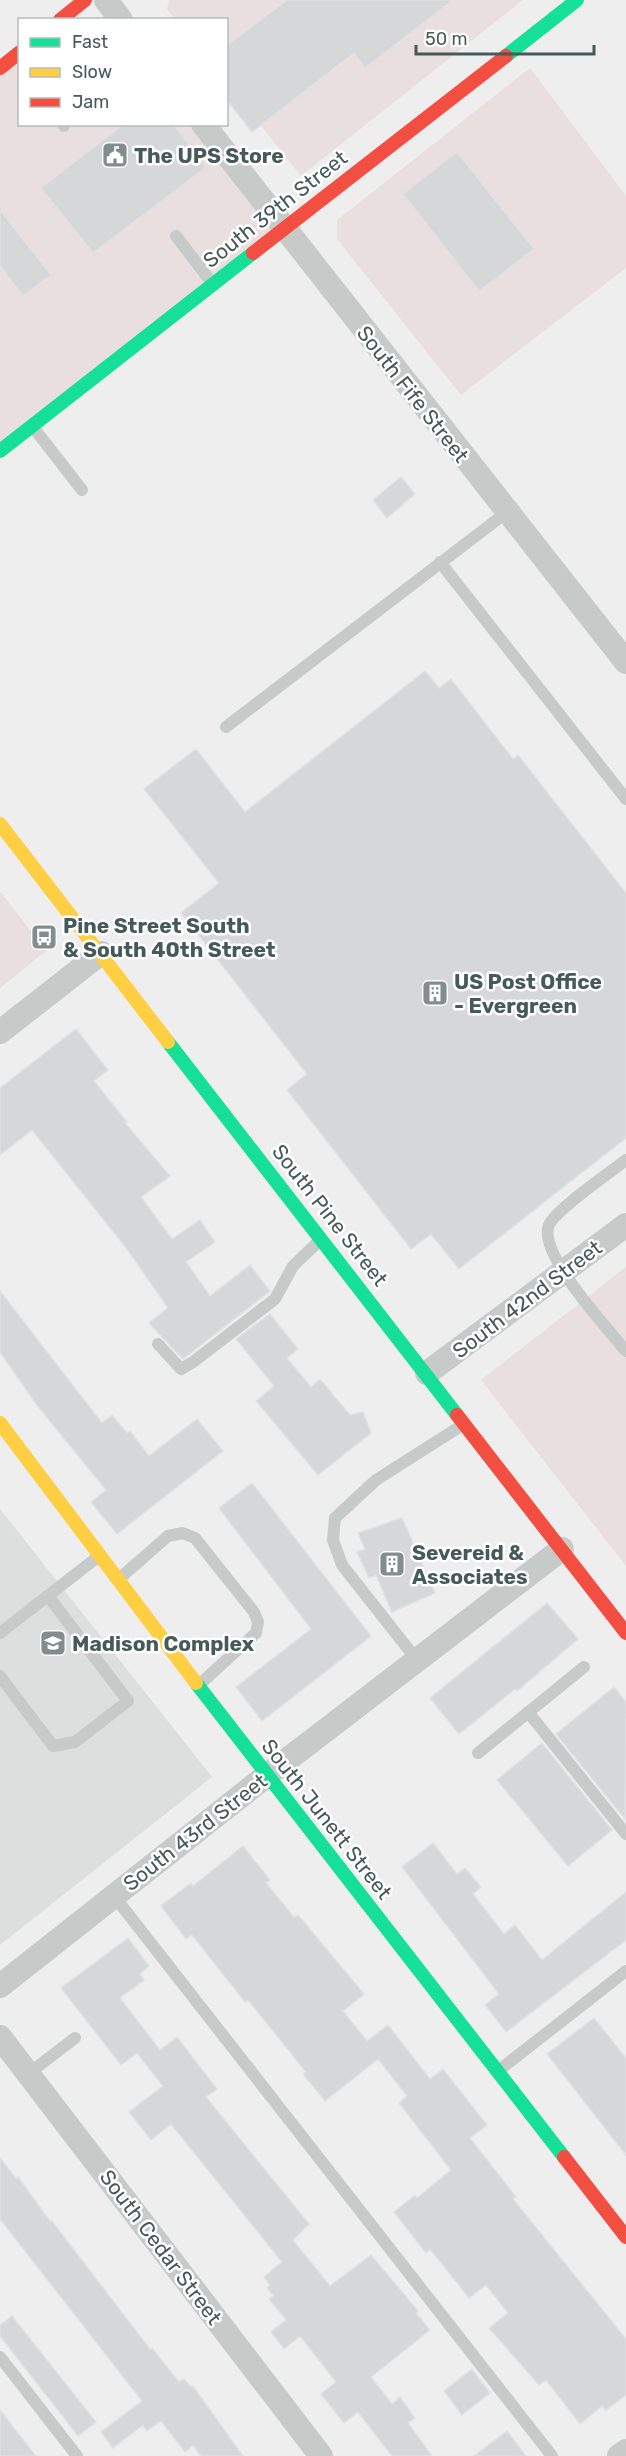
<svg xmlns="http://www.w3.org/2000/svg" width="626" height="2456" font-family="Rubik,sans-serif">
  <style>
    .commercial { fill: #e8dfde }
    .education { fill: #dddede }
    .building { fill: #d6d7d8; stroke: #e0e1e2; stroke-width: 1.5 }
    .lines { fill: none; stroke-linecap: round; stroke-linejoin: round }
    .lane { stroke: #c6cbca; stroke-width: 12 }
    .street { stroke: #c6cbca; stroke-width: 24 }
    .fast { stroke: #16e098; stroke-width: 14 }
    .slow { stroke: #ffcf43; stroke-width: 14 }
    .jam { stroke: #f24e42; stroke-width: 14 }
    .labels { text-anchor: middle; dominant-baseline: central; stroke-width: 5; stroke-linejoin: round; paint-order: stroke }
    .poi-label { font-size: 21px; font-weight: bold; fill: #465b58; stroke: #fff; text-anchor: start }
    .street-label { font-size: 21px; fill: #465b58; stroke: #fff }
  </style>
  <rect width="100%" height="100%" fill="#efeeef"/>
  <!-- commercial -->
  <path class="commercial" d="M169 0H523L301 176 227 83 226 20 175 19 167 9Z
    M19 52 20 124 203 125 283 229 0 451V68Z
    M530 68 626 196V268L461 395 337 239V220Z
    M0 891 46 951 0 988Z
    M626 1267V1566L481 1380Z"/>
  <!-- education -->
  <path class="education" d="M0 1509 212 1777 0 1945Z"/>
  <!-- building -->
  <path class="building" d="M287 0H453L365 68 354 53 252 132 226 99V46Z
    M124 124H173L206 167 93 253 41 188Z
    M457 152 534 249 479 291 403 194Z
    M0 210 51 275 23 296 0 266Z
    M401 477 415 494 387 518 373 500Z
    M425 671 439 688 451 679 513 759 518 755 626 893V1138L459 1269 431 1234 411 1249 287 1090 307 1074 181 913 219 883 144 789 196 749 245 812Z
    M76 1029 108 1070 94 1081 127 1122 125 1123 170 1176 141 1197 172 1239 200 1220 215 1242 186 1262 210 1296 250 1265 270 1291 183 1359 149 1323 168 1308 127 1249 32 1130 0 1155V1088Z
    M0 1291 102 1423 112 1415 127 1433 130 1431 149 1456 197 1419 223 1451 117 1534 91 1502 106 1490 36 1404 0 1352Z
    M270 1314 298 1349 287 1358 311 1387 320 1379 350 1415 363 1412 371 1433 318 1475 256 1401 274 1386 236 1339Z
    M252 1483 371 1636 262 1721 236 1687 311 1629 219 1508Z
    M402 1518 435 1593 392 1612 376 1575 369 1578 357 1552 365 1549 358 1533Z
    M547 1603 578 1639 517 1691 515 1689 459 1734 430 1698Z
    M614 1687 626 1702 625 1819 556 1734Z
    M542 1743 612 1830 568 1866 497 1780Z
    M433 1843 457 1874 465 1868 481 1887 473 1894 504 1934 515 1925 542 1960 626 1892V1940L506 2032 485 2005 499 1994 402 1867Z
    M243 1846 270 1880 266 1883 294 1917 298 1915 364 1994 343 2011 367 2041 388 2025 430 2079 443 2069 487 2125 470 2138 516 2197 513 2199 626 2339V2395L606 2410 602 2406 580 2424 546 2380 539 2385 489 2328 508 2313 486 2285 469 2298 430 2249 426 2253 394 2212 415 2195 417 2198 451 2170 399 2103 407 2096 378 2059 325 2101 303 2074 306 2072 248 2000 245 2002 192 1935 186 1939 161 1906 191 1883 193 1886Z
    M128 1938 149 1966 140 1974 144 1980 120 1998 160 2050 177 2037 217 2089 206 2097 309 2224 293 2240 330 2286 371 2255 418 2311 416 2313 430 2330 371 2377 392 2404 400 2397 415 2418 408 2423 432 2456H392L358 2412 344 2423 321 2394 336 2382 300 2336 284 2349 271 2332 286 2320 269 2299 274 2296 267 2288 270 2285 264 2277 282 2262 171 2124 151 2140 129 2112 163 2086 137 2053 121 2065 61 1988Z
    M594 2018 626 2058V2155L547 2054Z
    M0 2158 16 2178 18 2177 50 2221 51 2220 150 2349 152 2348 179 2382 184 2379 191 2387 193 2386 243 2456H201L193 2445 185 2452 161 2421 147 2431 143 2425 113 2448 101 2432 142 2401 0 2219Z
    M12 2316 96 2422 78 2436 0 2336V2325Z
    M472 2369 490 2393 462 2415 444 2391Z
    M0 2410 36 2456H0Z
    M507 2431 526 2456H474Z"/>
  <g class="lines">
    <!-- lane -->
    <path class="lane" d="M63 124 64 126
      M176 236 212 283
      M33 427 82 490
      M440 562 626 799
      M226 727 507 512
      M626 1160C611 1172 555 1210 549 1225 537 1253 608 1329 626 1351
      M158 1344 181 1369 193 1362 275 1299 293 1266 320 1240
      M120 1578 168 1536 183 1533 195 1538 254 1612 258 1622 256 1633 199 1685
      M0 1633 99 1556
      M417 1660 342 1565 333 1540 335 1518 376 1480 464 1424
      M0 1676 53 1746 75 1742 128 1701 48 1596
      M528 1712 626 1834
      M478 1753 584 1667
      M114 1896 552 2456
      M498 2071 626 1971
      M28 2074 75 2038
      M0 2357 77 2456"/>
    <!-- street -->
    <path class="street" d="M106 0 121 20
      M203 124 626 662
      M0 1032 101 953
      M427 1373 626 1225
      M0 1986 266 1776 562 1549
      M0 2037 321 2456
      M619 2456 626 2451"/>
    <!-- fast -->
    <path class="fast" d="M506 56 577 0
      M0 451 253 253
      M168 1042 457 1415
      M196 1683 564 2157"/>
    <!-- slow -->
    <path class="slow" d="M0 824 168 1042
      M0 1423 196 1683"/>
    <!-- jam -->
    <path class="jam" d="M60 20 85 0
      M0 68 20 52
      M253 253 506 56
      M457 1415 626 1633
      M564 2157 626 2237"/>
  </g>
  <!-- icons -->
  <defs>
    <symbol id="civic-square" viewBox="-11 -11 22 22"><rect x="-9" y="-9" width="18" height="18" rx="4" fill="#818e8d" stroke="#fff"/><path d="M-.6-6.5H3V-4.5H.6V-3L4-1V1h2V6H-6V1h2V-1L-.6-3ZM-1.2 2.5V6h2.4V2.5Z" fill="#fff"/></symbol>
    <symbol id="bus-square" viewBox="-11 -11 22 22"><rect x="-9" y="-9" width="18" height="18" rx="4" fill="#818e8d" stroke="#fff"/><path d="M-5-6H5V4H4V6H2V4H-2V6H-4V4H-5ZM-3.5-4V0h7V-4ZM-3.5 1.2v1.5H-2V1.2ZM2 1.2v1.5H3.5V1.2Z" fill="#fff"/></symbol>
    <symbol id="building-square" viewBox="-11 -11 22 22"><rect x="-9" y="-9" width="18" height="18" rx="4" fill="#818e8d" stroke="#fff"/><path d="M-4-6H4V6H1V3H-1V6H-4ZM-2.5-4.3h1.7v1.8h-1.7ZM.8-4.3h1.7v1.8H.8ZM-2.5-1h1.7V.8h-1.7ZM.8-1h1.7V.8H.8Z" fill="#fff"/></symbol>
    <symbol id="school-square" viewBox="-11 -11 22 22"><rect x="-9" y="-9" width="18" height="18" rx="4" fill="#818e8d" stroke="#fff"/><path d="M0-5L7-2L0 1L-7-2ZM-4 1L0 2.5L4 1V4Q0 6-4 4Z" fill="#fff"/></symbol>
  </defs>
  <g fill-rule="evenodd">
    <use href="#civic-square" x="100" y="140" width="30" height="30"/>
    <use href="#bus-square" x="29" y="922" width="30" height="30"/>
    <use href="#building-square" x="420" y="978" width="30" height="30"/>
    <use href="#building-square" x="377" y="1549" width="30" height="30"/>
    <use href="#school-square" x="38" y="1628" width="30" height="30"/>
  </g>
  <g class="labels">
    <!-- poi labels -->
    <g class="poi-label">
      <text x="134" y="155">The UPS Store</text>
      <text x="63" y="925">Pine Street South<tspan x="63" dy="24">&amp; South 40th Street</tspan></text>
      <text x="454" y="981">US Post Office<tspan x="454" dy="24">- Evergreen</tspan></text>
      <text x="412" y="1552">Severeid &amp;<tspan x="412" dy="24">Associates</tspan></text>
      <text x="72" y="1643">Madison Complex</text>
    </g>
    <!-- street labels -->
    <g class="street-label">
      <text transform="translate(275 209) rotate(-38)">South 39th Street</text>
      <text transform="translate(413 394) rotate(52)">South Fife Street</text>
      <text transform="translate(330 1215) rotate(52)">South Pine Street</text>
      <text transform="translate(527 1299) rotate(-37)">South 42nd Street</text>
      <text transform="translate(327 1819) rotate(52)">South Junett Street</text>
      <text transform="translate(195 1832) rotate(-38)">South 43rd Street</text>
      <text transform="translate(161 2247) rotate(53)">South Cedar Street</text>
    </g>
  </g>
  <!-- legend -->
  <rect x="18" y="18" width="210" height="108" fill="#ffffff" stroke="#b5bdbc" stroke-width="1.5"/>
  <rect x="30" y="38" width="30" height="9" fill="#16e098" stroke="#b5bdbc" stroke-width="1.5"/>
  <text x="72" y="48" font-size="18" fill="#465b58">Fast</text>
  <rect x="30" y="68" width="30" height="9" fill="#ffcf43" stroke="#b5bdbc" stroke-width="1.5"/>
  <text x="72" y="78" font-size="18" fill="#465b58">Slow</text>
  <rect x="30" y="98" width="30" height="9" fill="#f24e42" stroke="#b5bdbc" stroke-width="1.5"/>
  <text x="72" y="108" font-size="18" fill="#465b58">Jam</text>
  <!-- scale -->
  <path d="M416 45v9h178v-9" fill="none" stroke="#465b58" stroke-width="3"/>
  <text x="425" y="45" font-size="18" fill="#465b58" stroke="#ffffff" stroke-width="4.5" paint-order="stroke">50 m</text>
</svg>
